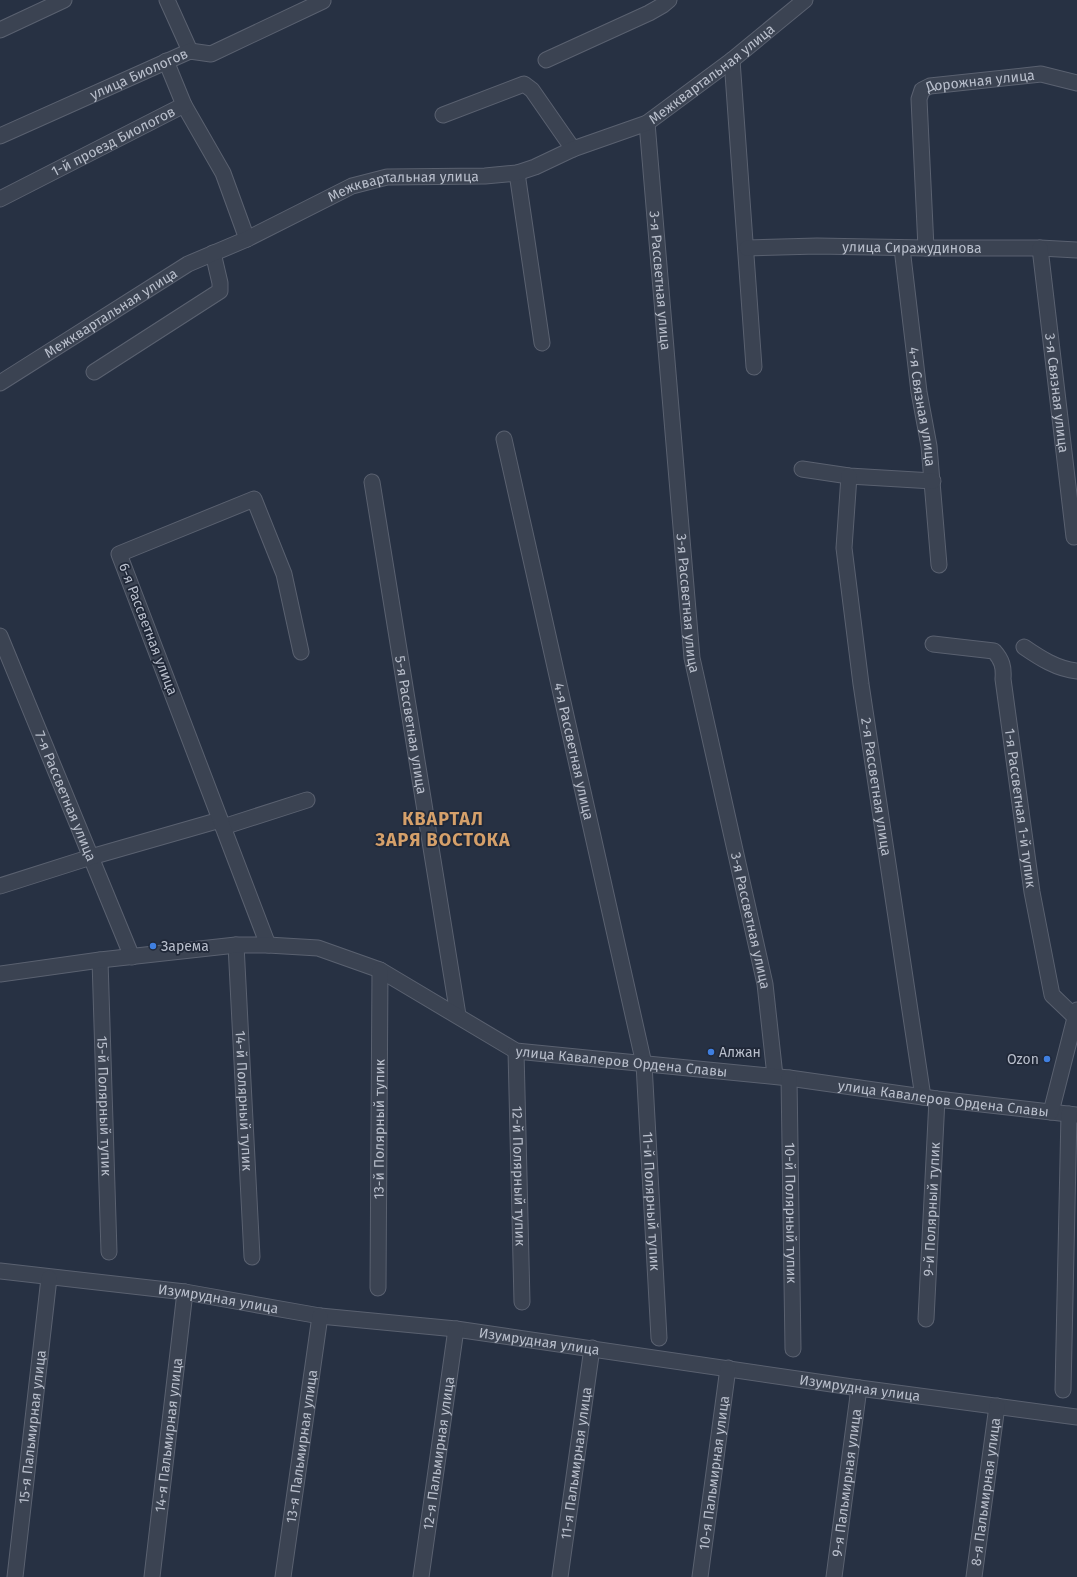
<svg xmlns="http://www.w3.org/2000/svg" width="1077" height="1577" font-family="'Fira Sans',sans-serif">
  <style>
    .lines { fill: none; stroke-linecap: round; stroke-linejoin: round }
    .minor-casing { stroke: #5a6170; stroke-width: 17 }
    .minor { stroke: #3b4352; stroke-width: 15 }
    .shop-dot { fill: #3f7fe0; stroke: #202838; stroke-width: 1.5 }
    .labels { text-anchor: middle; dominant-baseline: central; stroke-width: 3.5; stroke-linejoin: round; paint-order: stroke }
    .street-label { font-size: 14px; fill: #b9bfcc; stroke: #202838 }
    .poi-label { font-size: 14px; fill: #b9bfcc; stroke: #202838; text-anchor: start }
    .district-label { font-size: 18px; font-weight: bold; letter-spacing: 1px; fill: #d5a06a; stroke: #202838 }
  </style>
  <rect width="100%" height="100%" fill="#273143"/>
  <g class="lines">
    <defs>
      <g id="minor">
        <path d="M167 0 190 51"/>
        <path d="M0 30 64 0"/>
        <path d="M546 60 649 13 663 5 669 0"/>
        <path d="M732 60 754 367"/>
        <path d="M184 105 223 173 247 239"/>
        <path d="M443 115 524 84 532 90 573 149"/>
        <path id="s1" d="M647 123 692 658 765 984 775 1076"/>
        <path id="s2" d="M0 136 190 51 211 54 323 1"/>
        <path d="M517 173 542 343"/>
        <path id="s3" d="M0 199 184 105 166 61"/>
        <path id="s4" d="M747 248 817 246 926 248H1040L1077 250"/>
        <path id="s5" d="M902 248 919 392 929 446 939 565"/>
        <path id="s6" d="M926 248 919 99 922 90 930 86 1041 74 1077 83"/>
        <path id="s7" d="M1040 248 1074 537"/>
        <path d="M94 372 220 291V283L213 253"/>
        <path id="s8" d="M0 383 188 264 247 239 352 186 387 177 485 176 517 173 535 167 573 149 647 123 732 60 805 0"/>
        <path id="s9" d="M504 439 644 1064 659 1338"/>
        <path d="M802 469 849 476 933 481"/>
        <path id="s10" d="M849 476 844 548 861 684 923 1097"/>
        <path id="s11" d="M372 482 458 1015"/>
        <path id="s12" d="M0 636 132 957"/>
        <path id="s13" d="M933 644 994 651C1002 660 1004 667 1003 679L1032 892 1052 995 1075 1017"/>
        <path d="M1024 647C1040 658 1057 669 1077 671"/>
        <path d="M223 827 307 800"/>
        <path d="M0 886 91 857 220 820"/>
        <path id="s14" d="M236 945 252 1257"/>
        <path d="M268 945 119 554 254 499 284 574 301 652"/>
        <path id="s15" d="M100 960 109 1252"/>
        <path id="s16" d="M0 974 100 960 236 945H268L318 948 380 970 516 1051 789 1078 937 1099 1077 1115"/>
        <path id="s17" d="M516 1051 522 1302"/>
        <path id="s18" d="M789 1078 793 1349"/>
        <path d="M1051 1112 1077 1010"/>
        <path id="s19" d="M0 1271 185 1292 320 1316 456 1329 859 1388 1077 1417"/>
        <path id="s20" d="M378 1288 380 970"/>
        <path id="s21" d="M926 1319 937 1099"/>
        <path d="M1063 1390 1069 1114"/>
        <path id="s22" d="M15 1577 49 1278"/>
        <path id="s23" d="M152 1577 185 1292"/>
        <path id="s24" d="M283 1577 320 1316"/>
        <path id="s25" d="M421 1577 456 1329"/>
        <path id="s26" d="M560 1577 592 1348"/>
        <path id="s27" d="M700 1577 728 1368"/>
        <path id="s28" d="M834 1577 859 1388"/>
        <path id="s29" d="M974 1577 997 1406"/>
      </g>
    </defs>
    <!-- minor casing -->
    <use href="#minor" class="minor-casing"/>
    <!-- minor -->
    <use href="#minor" class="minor"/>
  </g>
  <!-- markers -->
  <g class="shop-dot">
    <circle cx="153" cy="946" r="4"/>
    <circle cx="711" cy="1052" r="4"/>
    <circle cx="1047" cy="1059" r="4"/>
  </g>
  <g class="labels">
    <!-- street labels -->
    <g class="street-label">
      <text stroke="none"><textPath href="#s8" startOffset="791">Межквартальная улица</textPath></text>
      <text stroke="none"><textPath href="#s2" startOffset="152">улица Биологов</textPath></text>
      <text stroke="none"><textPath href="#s6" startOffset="218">Дорожная улица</textPath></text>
      <text stroke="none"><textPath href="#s3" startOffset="127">1-й проезд Биологов</textPath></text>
      <text stroke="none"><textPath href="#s8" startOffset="455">Межквартальная улица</textPath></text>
      <text stroke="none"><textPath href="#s4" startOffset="165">улица Сиражудинова</textPath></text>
      <text stroke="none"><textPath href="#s1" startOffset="158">3-я Рассветная улица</textPath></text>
      <text stroke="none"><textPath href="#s8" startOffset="131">Межквартальная улица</textPath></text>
      <text stroke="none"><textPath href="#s7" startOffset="146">3-я Связная улица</textPath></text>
      <text stroke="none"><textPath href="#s5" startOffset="160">4-я Связная улица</textPath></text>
      <text stroke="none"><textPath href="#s1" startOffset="482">3-я Рассветная улица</textPath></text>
      <text transform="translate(148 629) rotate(69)">6-я Рассветная улица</text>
      <text stroke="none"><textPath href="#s11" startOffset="246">5-я Рассветная улица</textPath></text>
      <text stroke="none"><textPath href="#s9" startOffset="320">4-я Рассветная улица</textPath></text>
      <text stroke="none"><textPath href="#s10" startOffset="313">2-я Рассветная улица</textPath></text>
      <text stroke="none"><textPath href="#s12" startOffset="173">7-я Рассветная улица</textPath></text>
      <text stroke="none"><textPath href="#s13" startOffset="222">1-я Рассветная 1-й тупик</textPath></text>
      <text stroke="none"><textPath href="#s1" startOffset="806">3-я Рассветная улица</textPath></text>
      <text stroke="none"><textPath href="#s16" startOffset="650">улица Кавалеров Ордена Славы</textPath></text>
      <text stroke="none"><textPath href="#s16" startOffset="974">улица Кавалеров Ордена Славы</textPath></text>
      <text stroke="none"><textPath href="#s14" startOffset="156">14-й Полярный тупик</textPath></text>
      <text stroke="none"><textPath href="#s15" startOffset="146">15-й Полярный тупик</textPath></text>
      <text stroke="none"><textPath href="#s20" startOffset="159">13-й Полярный тупик</textPath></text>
      <text stroke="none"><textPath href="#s17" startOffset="125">12-й Полярный тупик</textPath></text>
      <text stroke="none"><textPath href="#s9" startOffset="778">11-й Полярный тупик</textPath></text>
      <text stroke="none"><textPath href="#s21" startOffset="110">9-й Полярный тупик</textPath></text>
      <text stroke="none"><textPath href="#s18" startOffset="135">10-й Полярный тупик</textPath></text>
      <text stroke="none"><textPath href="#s19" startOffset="220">Изумрудная улица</textPath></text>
      <text stroke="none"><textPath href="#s19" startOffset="544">Изумрудная улица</textPath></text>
      <text stroke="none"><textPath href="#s19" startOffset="868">Изумрудная улица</textPath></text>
      <text stroke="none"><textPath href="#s22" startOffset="151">15-я Пальмирная улица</textPath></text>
      <text stroke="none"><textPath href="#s23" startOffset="143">14-я Пальмирная улица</textPath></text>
      <text stroke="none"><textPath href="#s24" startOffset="132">13-я Пальмирная улица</textPath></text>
      <text stroke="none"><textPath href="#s25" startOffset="125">12-я Пальмирная улица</textPath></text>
      <text stroke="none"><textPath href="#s26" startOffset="115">11-я Пальмирная улица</textPath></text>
      <text stroke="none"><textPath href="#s27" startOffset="105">10-я Пальмирная улица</textPath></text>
      <text stroke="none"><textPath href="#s28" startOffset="95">9-я Пальмирная улица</textPath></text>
      <text stroke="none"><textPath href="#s29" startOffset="86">8-я Пальмирная улица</textPath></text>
    </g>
    <!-- poi labels -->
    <g class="poi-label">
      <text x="161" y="946">Зарема</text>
      <text x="719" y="1052">Алжан</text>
      <text x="1039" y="1059" text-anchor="end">Ozon</text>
    </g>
    <!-- district labels -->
    <g class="district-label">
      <text x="443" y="819">КВАРТАЛ<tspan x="443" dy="21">ЗАРЯ ВОСТОКА</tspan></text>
    </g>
  </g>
</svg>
